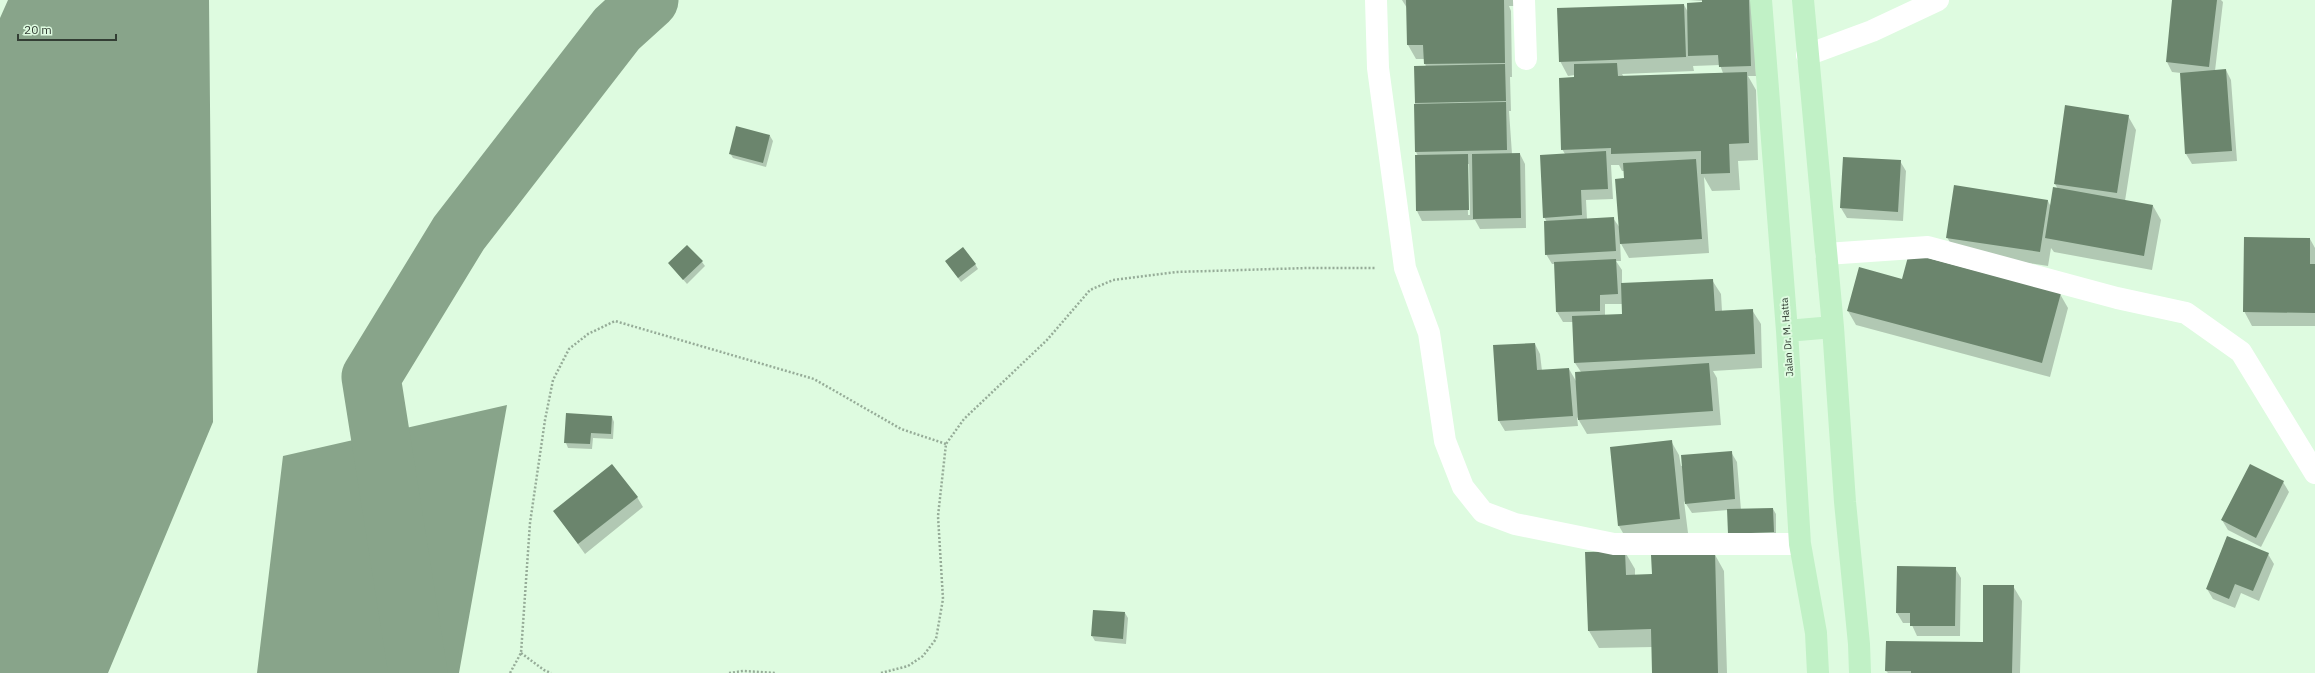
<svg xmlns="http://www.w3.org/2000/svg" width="2315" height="673" font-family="'IBM Plex Sans',sans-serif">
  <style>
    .water { fill: #88a48a }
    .shadow { fill: #0003; fill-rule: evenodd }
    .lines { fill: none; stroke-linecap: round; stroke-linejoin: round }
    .river { stroke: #88a48a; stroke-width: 59 }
    .building { fill: #6b856d }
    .path { stroke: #96ac98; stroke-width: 2.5; stroke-dasharray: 2 2; stroke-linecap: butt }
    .minor { stroke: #fff; stroke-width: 22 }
    .major { stroke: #c1f1c6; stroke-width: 22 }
    .labels { text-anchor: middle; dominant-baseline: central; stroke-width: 4; stroke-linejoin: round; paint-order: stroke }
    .street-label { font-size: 10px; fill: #333e34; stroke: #defbe0 }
  </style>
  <rect width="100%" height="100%" fill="#defbe0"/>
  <!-- water -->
  <path class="water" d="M8 0H209L213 422 108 673H0V18Z
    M507 405 459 673H257L283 456Z"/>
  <!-- shadow -->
  <path class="shadow" d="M1402 0H1518V6H1509L1511 11 1512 77H1510L1511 111H1509L1512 154H1520L1525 164 1526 228 1480 229 1475 220 1422 221 1417 211 1418 156 1416 152 1415 102 1426 67 1424 59H1416L1408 45 1407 8ZM1467 164H1469L1470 215H1468Z
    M1688 0H1753L1756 76H1748L1756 90 1758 160 1738 161 1740 190 1712 191 1704 177 1709 253 1629 258 1620 242 1621 261H1616L1622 270V284L1712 280 1721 294 1722 311 1752 310 1761 324 1762 368 1713 371 1717 378 1721 425 1587 434 1577 417 1578 426 1505 431 1499 421 1494 346 1535 344 1540 354 1542 371 1569 369 1576 381 1581 372 1575 363 1573 322H1563L1557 312 1556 264H1552L1546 254 1547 222 1544 217 1565 154 1562 149 1575 78V75L1568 76 1560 61 1684 5 1688 12 1703 3V1ZM1720 65 1723 73 1624 77 1622 74 1694 71 1693 66ZM1611 165H1619L1622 171H1625L1620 228 1613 218 1587 219 1586 200 1613 199ZM1605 304H1622L1623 315 1605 316Z
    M2173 0H2221L2223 2 2215 71 2226 70 2231 80 2237 161 2192 164 2186 154 2181 73 2172 72 2167 62Z
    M2128 116 2136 130 2125 201 2153 206 2161 220 2152 270 2054 252 2051 248 2048 266 1955 252 1947 237 1955 187 2048 201 2051 207 2058 189 2055 184Z
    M770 136 773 141 766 167 733 158 730 153Z
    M1900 161 1906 171 1903 221 1847 218 1841 208Z
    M2310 239 2315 248V326H2252L2244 311Z
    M702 262 705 266 687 284 669 263Z
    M946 262 975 264 978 269 961 282Z
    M1903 280 2060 294 2068 308 2050 377 1856 325 1848 311Z
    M612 417 614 422 613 439 593 438 592 449 568 448 566 443Z
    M1671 441 1679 455 1681 466 1731 452 1737 462 1741 510 1773 509 1776 514V537L1732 538 1728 510 1692 513 1684 501 1688 533 1627 540 1619 526Z
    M2283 482 2289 492 2261 547 2228 530 2222 520Z
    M637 497 643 507 585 554 554 511Z
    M2227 537 2268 554 2274 564 2259 601 2241 593 2235 608 2213 599 2207 589Z
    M1625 552 1635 569V575H1653L1714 553 1724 571 1727 673H1653V647L1599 648 1589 631 1586 553Z
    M1955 568 1961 578 1960 636H1917L1911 623H1903L1897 613Z
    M2013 586 2022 601 2020 673H1888L1886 671 1984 643Z
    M1125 613 1128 618 1126 644 1095 641 1092 636Z"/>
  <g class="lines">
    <!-- river -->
    <path class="river" d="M418 673 371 377 459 233 617 29 649 0"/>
  </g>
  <!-- building -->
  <path class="building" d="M1406 0H1504L1505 63 1424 64 1423 45H1407Z
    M1702 0H1749L1751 66 1719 67 1718 55 1688 56 1687 3 1702 2Z
    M2172 0H2217L2209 67 2166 62Z
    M1684 4 1686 57 1559 62 1557 8Z
    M1617 63 1618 76 1747 72 1749 143 1729 144 1730 173 1701 174V151L1611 154V148L1561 150 1559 78 1574 77V64Z
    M1505 64 1506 101 1415 103 1414 66Z
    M2226 69 2232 151 2185 154 2180 73Z
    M1506 102 1507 150 1415 152 1414 104Z
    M2065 105 2129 115 2117 193 2054 184Z
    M736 126 770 135 763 163 729 154Z
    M1606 151 1608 189 1581 190 1582 215 1543 218 1540 155Z
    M1520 153 1521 218 1473 219 1472 154Z
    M1468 154 1469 210 1416 211 1415 155Z
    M1843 157 1901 160 1898 212 1840 208Z
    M1696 159 1702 239 1620 244 1615 179 1624 178 1623 163Z
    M1954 185 2048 200 2040 252 1946 238Z
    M2053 187 2153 205 2144 256 2045 238Z
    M1614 217 1616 251 1545 255 1544 221Z
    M2244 237 2310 238V264H2315V313L2243 312Z
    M687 245 703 261 683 280 668 263Z
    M963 247 976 264 958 278 945 261Z
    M1909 253 2061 293 2042 363 1847 311 1859 267 1902 279Z
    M1616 259 1618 294 1600 295V311L1556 312 1554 262Z
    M1713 279 1715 311 1753 309 1755 354 1574 363 1572 316 1622 314 1621 283Z
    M1535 343 1537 370 1569 368 1573 416 1498 421 1493 345Z
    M1709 363 1713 411 1578 420 1575 372Z
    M566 413 612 416 611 434 591 433 590 444 564 443Z
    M1672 440 1680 519 1618 526 1610 447Z
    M1732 451 1735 499 1685 504 1681 455Z
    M612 464 638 497 578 544 553 511Z
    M2250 464 2284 481 2256 538 2221 520Z
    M1773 508 1774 532 1728 534 1727 509Z
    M2227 536 2269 553 2253 591 2235 584 2229 599 2206 589Z
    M1625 551 1626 575 1652 574 1651 555 1715 552 1718 673H1652L1651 629 1588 631 1585 552Z
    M1897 566 1956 567 1955 626H1910V613H1896Z
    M1983 585H2014L2012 673H1911V671H1885L1886 641 1983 642Z
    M1093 610 1125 612 1123 639 1091 636Z"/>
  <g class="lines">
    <!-- path -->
    <path class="path" d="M521 653 544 670 551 673
      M510 673 521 653 530 523 545 420 553 380 569 349 588 334 615 321 814 379 901 429 946 444
      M729 673 743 671 775 673
      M881 673 908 666 923 656 936 639 943 599 938 516 946 444 964 419 1047 340 1090 290 1113 280 1176 272 1307 268H1376"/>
    <!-- minor -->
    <path class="minor" d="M1376 0 1378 68 1405 268 1429 333 1445 441 1463 487 1483 512 1515 524 1614 544H1800
      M1524 0 1526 59
      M1807 55 1872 31 1938 0
      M1826 254 1928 247 2117 298 2186 313 2241 352 2315 473"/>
    <!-- major -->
    <path class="major" d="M1761 0 1787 331 1800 544 1816 633 1818 673
      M1803 0 1833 327 1845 502 1859 644 1860 673
      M1787 331 1833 327"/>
  </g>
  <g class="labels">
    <!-- street labels -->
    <g class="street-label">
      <text transform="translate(1787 337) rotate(-94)">Jalan Dr. M. Hatta</text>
    </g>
  </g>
  <!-- scale -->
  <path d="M18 34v6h98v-6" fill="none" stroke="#333e34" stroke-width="2"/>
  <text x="24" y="34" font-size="12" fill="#333e34" stroke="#defbe0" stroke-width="3" paint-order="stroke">20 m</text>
</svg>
